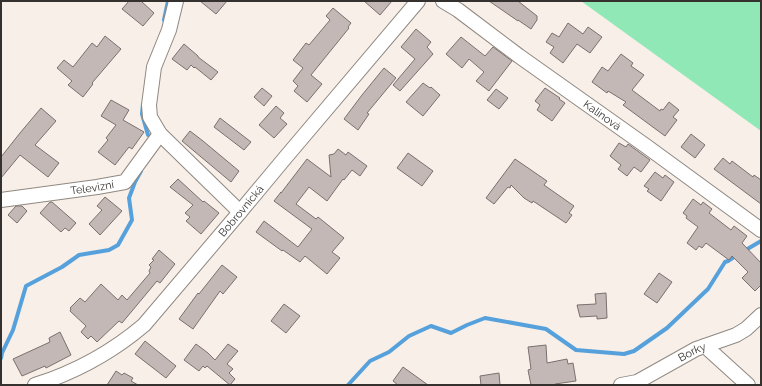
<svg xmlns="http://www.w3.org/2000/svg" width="762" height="386" font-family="Raleway,sans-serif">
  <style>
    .green { fill: #90e8b6 }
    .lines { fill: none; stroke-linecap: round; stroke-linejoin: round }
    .stream { stroke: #56a1db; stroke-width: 4 }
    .building { fill: #c3b8b6; stroke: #7a706e }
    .minor-casing { stroke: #8f8881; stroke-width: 16 }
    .minor { stroke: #fff; stroke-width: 14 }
    .labels { text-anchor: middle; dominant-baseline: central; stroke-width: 3; stroke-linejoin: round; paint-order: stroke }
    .street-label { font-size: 11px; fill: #34312e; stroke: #fefefe }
  </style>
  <rect width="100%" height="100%" fill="#f8efe8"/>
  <!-- green -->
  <path class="green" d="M581 1H761V131Z"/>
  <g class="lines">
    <!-- stream -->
    <path class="stream" d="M164 20 168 1
      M143 104 142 114 148 135
      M744 251 761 241
      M1 358 2 353 13 330 26 286 62 267 79 255 109 250 118 245 132 220 129 198 135 182 141 171
      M348 385 370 361 389 352 409 336 431 326 451 333 467 325 485 318 546 329 576 350 624 354 634 351 667 328 708 289 725 262 728 261 737 255"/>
  </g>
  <!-- building -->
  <path class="building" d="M129 1H141L154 13 143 26 122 9Z
    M200 1H227L216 14Z
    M364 1H392L380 15Z
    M489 1H518L537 16V20L531 29 518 20V21Z
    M333 8 351 23 348 27 349 28 311 75 322 84 307 102 294 91 298 86 293 81 303 68 293 60 306 43 309 45 330 20 326 16Z
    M568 23 583 34 588 27 602 37 590 53 577 44 563 63 550 53 554 47 546 42 552 33 559 37Z
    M416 29 431 42 427 47 433 54 400 91 393 85 415 59 401 47Z
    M105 36 121 49 92 83 93 84 83 97 68 85 72 81 57 68 64 60 73 67 92 43 97 47Z
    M461 37 485 56 493 47 512 61 489 91 476 81 484 72 469 59 462 68 446 54Z
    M184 44 198 56V57L218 72 211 80 195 67 194 68 191 65 187 70 172 59Z
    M621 54 633 63 631 66 644 75 632 90 660 111 661 109 663 110 669 102 679 110 673 117 677 120 665 136 623 105 626 102 608 91 607 93 592 82 602 67 608 71Z
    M384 68 396 78 367 113 369 114 358 130 344 119 362 95Z
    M423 83 430 88 431 87 440 95 423 116 406 102Z
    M262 88 272 96 264 106 254 97Z
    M545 88 560 98 559 99 565 103 552 121 537 110 540 105 535 101Z
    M496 89 508 98 499 109 487 100Z
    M111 100 129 110 123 120 144 132 132 149 129 147 115 165 98 152 108 140 106 138 116 125 101 116Z
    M276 106 284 113 280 118 287 124 274 138 259 125Z
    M41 108 56 121 35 145 59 163 48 177 20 155 1 178V157L20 133Z
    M220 118 251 142 244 150 214 127Z
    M190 131 203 141 239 171 231 182 182 141Z
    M691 134 705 145 695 158 681 147Z
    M619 143 626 147 628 144 650 160 641 172 634 167 627 176 618 169 621 165 610 156Z
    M338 149 346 155 348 152 367 166 360 176 352 170 344 180 343 179 327 201 309 187 296 204 316 219 318 217 344 238 332 252 340 258 327 274 305 256 300 262 283 250 282 251 256 232 264 221 298 247 312 229 274 201 281 192V193L307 159 331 177 329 155 334 154Z
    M408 153 433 171 422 186 397 168Z
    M723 158 730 164 732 161 753 177 754 175 761 180V204L714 169Z
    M515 159 547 181 544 185 574 206 569 213 572 215 566 223 533 201 532 203 524 198 511 185 510 188 508 187 494 204 486 198Z
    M655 172 663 178 665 175 674 182 661 201 647 191 649 189 644 186Z
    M178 179 203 202 204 201 219 213 201 234 186 221 190 217 185 213 193 205 170 187Z
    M105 197 122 211 100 235 89 224 102 210 97 206Z
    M693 199 701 205 703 202 712 209 709 213 731 230 734 226 747 236 742 243 761 263V285L755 291 742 278 748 272 732 256 729 260 706 243 702 248 699 246 696 250 687 243 698 227 686 218 687 216 683 213Z
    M50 202H52L76 223 69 231 65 228 61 232 40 213Z
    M16 206H22L27 211 17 223 8 215Z
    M159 250 175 264 160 283 157 281 122 323 119 321 97 342 91 336 88 339 81 332 86 326 70 311 71 309 70 308 80 298 85 302 101 284 118 300 122 295 127 300 150 273 149 271 151 267 149 265 154 260 152 259Z
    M222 265 237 277 223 294 220 291 193 329 179 319 198 293 199 294Z
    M659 273 672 282 657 303 644 294Z
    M606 293 607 318 597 319V316L580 317 577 305 596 304 595 294Z
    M284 304 300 316 286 333 271 321Z
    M60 332 71 355 46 368 45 366 22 376 13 359 50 342 49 338Z
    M145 341 176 366 166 378 135 354Z
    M196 344 208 353 215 360 228 344 238 351 227 364 233 369 229 373 235 379 230 385 207 366 205 368 203 366 199 371 184 360Z
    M546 345 547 363 567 359 568 364 573 363 576 381 555 384V385H531L528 370 531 369 528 347Z
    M403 367 428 385H398L393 381Z
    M116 371 122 375 124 373 133 378 131 381 138 385H107Z
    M499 373 500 385H481L480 376Z"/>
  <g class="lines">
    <defs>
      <g id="minor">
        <path d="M176 1 169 30 154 67 149 105 150 117 160 134 240 212"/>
        <path id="s1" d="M443 1 458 10 519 56 646 146 761 230"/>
        <path id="s2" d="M1 200 97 187 125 182 160 134"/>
        <path d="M705 346 748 385"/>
        <path id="s3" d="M35 385C76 372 111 353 144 325L240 212 285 158 418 1"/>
        <path id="s4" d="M621 385 637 382 696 349 736 335 746 329 761 315"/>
      </g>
    </defs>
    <!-- minor casing -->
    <use href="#minor" class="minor-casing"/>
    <!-- minor -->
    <use href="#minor" class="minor"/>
  </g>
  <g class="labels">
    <!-- street labels -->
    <g class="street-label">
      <text stroke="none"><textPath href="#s1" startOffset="196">Kalinová</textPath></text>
      <text stroke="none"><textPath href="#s2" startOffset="92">Televizní</textPath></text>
      <text stroke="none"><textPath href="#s3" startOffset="275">Bobrovnická</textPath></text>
      <text stroke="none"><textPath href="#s4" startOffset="79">Borky</textPath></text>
    </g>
  </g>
  <!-- border -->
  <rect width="762" height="386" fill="none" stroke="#34312e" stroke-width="4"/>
</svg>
